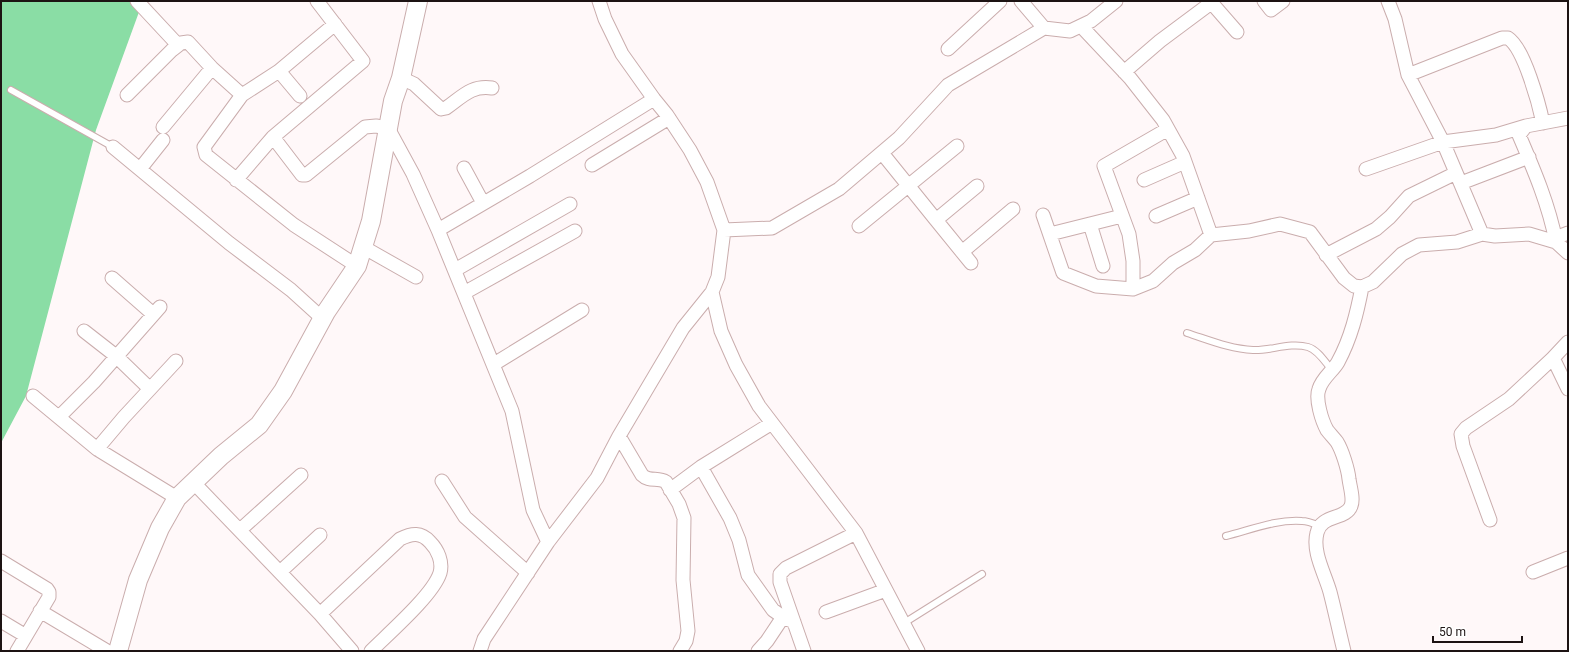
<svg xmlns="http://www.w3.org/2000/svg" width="1569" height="652" font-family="Roboto,sans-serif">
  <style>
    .green { fill: #8adda5 }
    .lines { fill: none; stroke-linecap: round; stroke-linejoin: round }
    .lane-casing { stroke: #caadad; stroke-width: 8 }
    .street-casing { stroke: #caadad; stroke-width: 15 }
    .secondary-casing { stroke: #caadad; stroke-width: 20 }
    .lane { stroke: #fff; stroke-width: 6 }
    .street { stroke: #fff; stroke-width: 13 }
    .secondary { stroke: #fff; stroke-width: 18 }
  </style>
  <rect width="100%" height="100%" fill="#fff8f9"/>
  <!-- green -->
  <path class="green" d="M1 1H143L96 130 26 396 1 443Z"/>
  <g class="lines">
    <defs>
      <path id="lane" d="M11 90 113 147
        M1187 333C1209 340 1230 349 1253 350 1270 351 1290 342 1308 347 1318 350 1325 362 1332 370
        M1226 536C1250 530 1277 519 1302 521 1308 521 1315 524 1320 526
        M904 623 982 574"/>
      <path id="street" d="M137 1 178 45
        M599 1 605 19 622 54 654 99 667 115 690 150 707 182 724 230
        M1021 1 1044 28 1070 31 1091 21 1116 1
        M1210 1 1237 32
        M1264 1 1271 10 1283 1
        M1388 1 1395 19 1408 75 1443 142 1482 234
        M1081 26 1130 78 1163 120 1183 156 1211 235 1249 231 1280 224 1310 232 1344 278 1354 286 1362 287 1373 282 1402 254 1419 245 1457 242 1482 234 1495 236 1529 234 1556 242 1568 253
        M948 49 1000 1
        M279 71 300 96
        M1124 72 1160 41 1211 3
        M1408 75 1502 38H1508C1524 48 1539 104 1543 123
        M401 78 414 84 441 109 446 108C462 97 471 85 492 88
        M127 95 172 50 181 43 188 42 212 68 242 95 204 147 206 155 294 225 357 266
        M242 95 279 71 335 24
        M163 127 212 68
        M1168 129 1104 166 1129 234 1133 261V289L1153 281 1173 263 1195 250 1211 235
        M273 137 302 175H306L365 127 376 126 388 128 413 174 438 230 512 411 533 510 548 542
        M113 147 229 243 291 290 323 319
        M882 153 936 220 977 186
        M592 165 669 118
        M464 168 483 203
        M140 169 163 140
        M1366 169 1443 142 1496 135 1526 126
        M236 180 273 137 363 61 317 1
        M1144 180 1185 162
        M1461 183 1529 157
        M1043 215 1063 273 1096 286 1133 289
        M1156 216 1198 198
        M936 220 971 263
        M1090 224 1103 266
        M859 226 957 146
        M438 230 530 176 654 99
        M1050 234 1122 216
        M1555 238 1568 233
        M1556 242C1549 205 1534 170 1519 135L1526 126 1568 118
        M363 247 416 277
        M962 252 1013 209
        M1326 255 1376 229 1390 217 1409 196 1456 173
        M455 270 570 204
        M112 278 153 314
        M712 292 718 277 724 230 772 228 839 189 899 138 948 85 1044 28
        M464 293 575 231
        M84 331 116 356 150 389
        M1568 342 1553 358 1568 389
        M494 364 582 310
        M33 396 97 449 177 498
        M59 417 94 382 160 307
        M619 436 642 475C649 482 658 477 666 482L679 504 684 518 683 580 688 631 686 641 680 651
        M97 449 124 417 176 361
        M701 467 730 518 739 540 748 575 773 610 783 617 794 622
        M442 481 465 517 528 573
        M193 482 320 614 352 651
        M670 490 701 467 772 423
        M1490 520 1463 446 1461 434 1466 428 1509 399 1553 358
        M240 530 301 475
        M1 561 47 589 49 592V597L17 651
        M280 572 320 535
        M1533 572 1568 558
        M40 611 107 651
        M826 612 886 590
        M320 614 400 539C412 533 421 532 430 542 438 550 443 562 440 573 433 595 389 633 371 651
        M1 621 26 636
        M480 651 484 639 548 542 597 478 619 436 683 328 712 292 721 331 736 365 759 406 856 533 918 651
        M758 651 767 641 783 617
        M804 651 780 582V574L786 568 856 533
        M1344 651C1339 631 1335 611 1330 592 1325 574 1312 552 1317 533 1321 514 1346 520 1351 506 1354 499 1350 487 1349 479 1348 469 1342 450 1337 442 1334 438 1330 434 1327 430 1322 421 1315 399 1319 389 1322 378 1333 371 1338 362 1351 338 1357 313 1362 287"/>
      <path id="secondary" d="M118 651 138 580 160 528 177 498 221 456 259 425 283 391 326 312 357 266 371 221 393 101 401 78 418 1"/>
    </defs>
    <!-- lane casing -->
    <use href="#lane" class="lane-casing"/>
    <!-- street casing -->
    <use href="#street" class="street-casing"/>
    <!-- secondary casing -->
    <use href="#secondary" class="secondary-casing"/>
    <!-- lane -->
    <use href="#lane" class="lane"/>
    <!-- street -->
    <use href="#street" class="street"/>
    <!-- secondary -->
    <use href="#secondary" class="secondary"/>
  </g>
  <!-- border -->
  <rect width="1569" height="652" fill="none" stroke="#1d1313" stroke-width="4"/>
  <!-- scale -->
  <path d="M1433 636v6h89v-6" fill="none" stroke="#1d1313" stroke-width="2"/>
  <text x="1439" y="636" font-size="12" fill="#1d1313" stroke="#ffffff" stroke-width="3" paint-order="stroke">50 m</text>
</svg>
